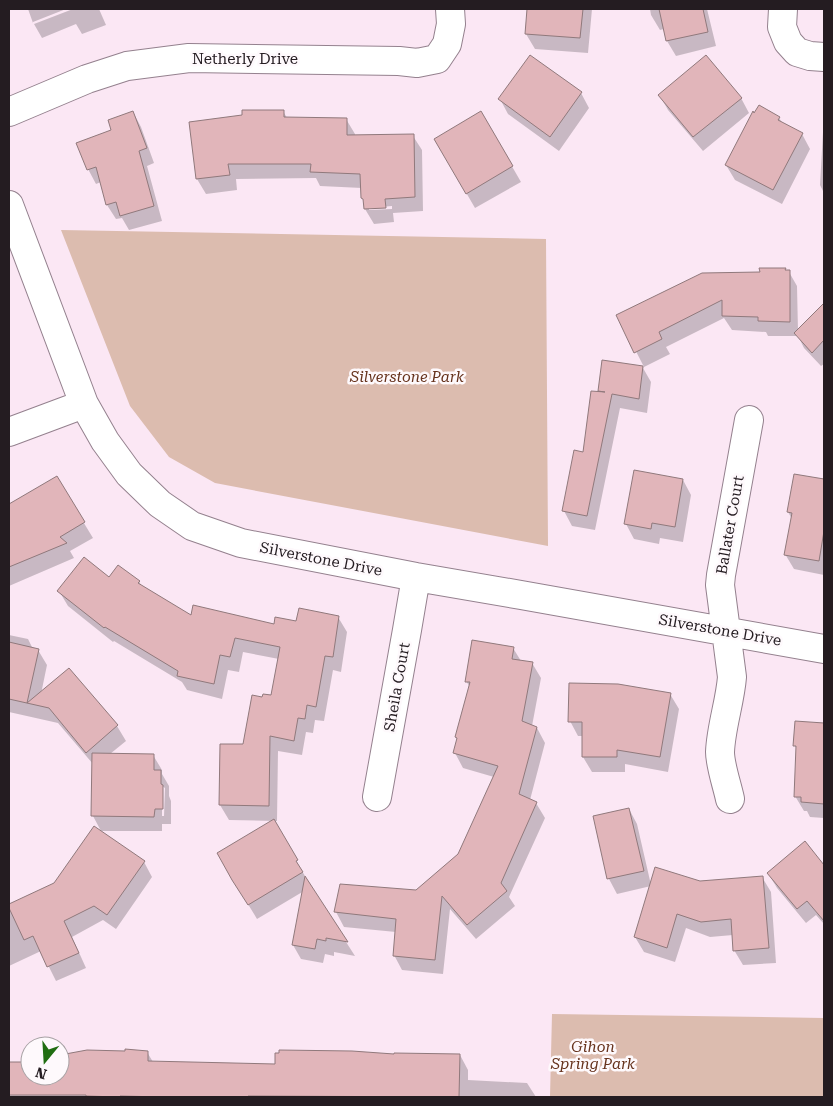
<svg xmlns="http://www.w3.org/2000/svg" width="833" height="1106" font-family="'Roboto Serif',serif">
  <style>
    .green { fill: #dcbcaf }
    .shadow { fill: #0003; fill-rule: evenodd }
    .building { fill: #e1b5ba; stroke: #90797c }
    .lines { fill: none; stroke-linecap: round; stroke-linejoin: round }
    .street-casing { stroke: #94818e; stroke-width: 30 }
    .street { stroke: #fff; stroke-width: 28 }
    .labels { text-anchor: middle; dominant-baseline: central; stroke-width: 5; stroke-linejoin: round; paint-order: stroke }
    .street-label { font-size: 15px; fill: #241c21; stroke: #fef9fc }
    .park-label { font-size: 15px; font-style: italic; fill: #66321c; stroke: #fef9fc }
  </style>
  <rect width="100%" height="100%" fill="#fbe7f4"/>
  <!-- green -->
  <path class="green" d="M61 230 546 239 548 546 215 483 169 457 130 406Z
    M552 1014 824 1018V1097H550Z"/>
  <!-- shadow -->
  <path class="shadow" d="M28 9H66L33 22V23Z
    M73 9H99L106 25 82 34 76 24 42 38 34 24Z
    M528 9H592L588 53 535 49 526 34Z
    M650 9H707L716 46 676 56 667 41 664 29 660 30 651 15Z
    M581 93 589 108 559 151 508 114 500 99Z
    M660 96 741 98 749 113 703 151 668 110Z
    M283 111 287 118 346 119 355 134V136H413L422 150 423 211 393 213 394 222 374 224 365 209 362 188 320 186 316 178 236 179 237 190 206 194 197 179 190 123ZM392 206V209L369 210V208Z
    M133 112 141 127 154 163 147 166 162 221 129 230 122 218 116 219 107 205 101 182 96 184 88 169 113 130Z
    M481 113 521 182 475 208 435 139Z
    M779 118 783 124 802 134 810 149 782 204 735 180 726 165Z
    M823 132H824V193L820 185Z
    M785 269 786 272H789L797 286 798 331 824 305V364L821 366 804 348 798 336H768L766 332 732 330 724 318 666 347 670 354 644 367 618 316 761 274Z
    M603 361 644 367 643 368 651 382 647 413 620 408 595 530 572 526 564 511 584 454 601 393 599 391Z
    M795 475 824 480V575L794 569 785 554 792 519 788 512Z
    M56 477 93 538 70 551 74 558 9 586V505Z
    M683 480 691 495 683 542 660 538 659 544 634 539 626 524Z
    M110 578 139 581 142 587 192 617 274 626 338 617 347 632 341 672 333 670 324 721 315 720 313 733 306 732 302 755 278 751 277 821 229 820 220 805 221 745 244 746 263 698 272 697 279 659 243 652 239 672 228 670 222 699 187 690 182 682 114 641 113 642 68 606 59 591Z
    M9 635 28 639 33 649 38 650 47 665 41 694 69 669 117 726 126 741 110 754 153 755 162 770V774L169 786V796L171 801V824H162V831H101L93 816V764L58 723 9 712ZM162 786 165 788 164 816H162Z
    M513 648 521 661 532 663 541 678 532 726 537 728 545 743 530 800 536 803 545 818 509 897 515 906 476 939 450 909 443 974 402 970 394 955 396 932 344 927 336 912 416 892 459 855 494 777 463 768 455 753 458 740 456 737 470 687 466 681Z
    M670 694 679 709 668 772 625 764V772H592L583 757V736H578L570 721Z
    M796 723 824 724V818L810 817 807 811H804L795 796 797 750 795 746Z
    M629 809 637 824 651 885 700 882 762 877 771 892 776 963 743 965 734 950 733 935 710 937 686 928 675 962 644 952 635 937 651 886 617 894 609 879 595 817Z
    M273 821 305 876H304L355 956 334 952V956L325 954 323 963 301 959 293 945 304 891 257 919 243 896Z
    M804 843 824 867V924L816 915 806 923 777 888 768 873Z
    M144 862 152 877 116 929 103 920 72 937 86 968 56 981 41 951 9 966V905L55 884Z
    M60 1050H65L68 1055 147 1052 153 1062 276 1065 395 1056 460 1055 468 1070V1080L527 1083 536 1097H9V1064H30V1076H60Z"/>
  <!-- building -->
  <path class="building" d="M527 9H583L580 38 525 34Z
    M659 9H703L708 32 666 41Z
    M530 55 582 92 550 137 498 99Z
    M706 55 742 98 693 137 658 95Z
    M759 105 780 117 778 120 803 133 773 190 725 165 753 111 754 113Z
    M242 110H284V117L347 118V135L414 134 415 197 385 199 386 208 364 209 363 199 361 198 360 174 310 172 311 164H228L230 175 196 179 189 122 242 115Z
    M133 111 147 148 139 151 154 206 120 216 116 202 106 205 96 167 87 170 76 143 111 130 108 120Z
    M481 111 513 166 466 194 434 139Z
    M759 268H786L785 270H790V322L758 321V317L722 316V300L659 332 662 339 634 353 616 315 702 273 760 272Z
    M824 303V340L812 353 794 333Z
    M602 360 643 366 639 399 612 394 587 516 562 511 574 450 583 452 591 391 605 392 598 391Z
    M634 470 683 479 675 527 652 523 651 529 624 524Z
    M794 474 824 479V531L819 561 784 555 792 513 787 512Z
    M57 476 85 522 60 537 67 543 9 567V504Z
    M84 557 109 577 118 565 140 581 138 583 191 615 193 605 274 624 275 617 296 621 299 608 339 616 333 657 325 656 316 707 307 705 305 719 298 718 294 741 270 736 269 806 219 805 220 744H243L252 695 262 697 263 694 271 695 280 647 235 638 230 657 220 655 214 684 177 676 178 671 105 627 104 628 57 591Z
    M472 640 514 647 512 659 533 662 522 721 537 727 519 794 537 802 501 883 507 891 467 925 442 896 435 960 393 956 396 919 334 912 340 884 416 890 458 854 498 766 453 753 457 738 455 737 470 682H465Z
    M9 642 39 649 27 703 69 668 118 725 86 753 49 708 9 699Z
    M569 683 618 684 671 693 660 757 617 750V757H582V722H568Z
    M795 721 824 723V804L801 802V797H794L796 746H793Z
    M92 753 154 754V770H161V784L163 785V809H155L154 817 91 816Z
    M629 808 644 871 607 879 593 816Z
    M274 819 298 860 296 861 303 872 248 905 232 880 217 853Z
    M94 826 145 861 107 915 94 906 64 921 79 953 47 967 33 936 24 940 9 908V904L54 883Z
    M805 841 824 865V921L807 901 797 909 767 873Z
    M655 867 700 881 763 876 769 948 733 951 731 919 701 922 677 914 667 948 634 937Z
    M305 876 348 942 326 938V941L317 939 315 949 292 945Z
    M125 1049 148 1051V1061L275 1064V1053H279V1050L352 1051 394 1054V1053L460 1054 459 1097 248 1096V1097H164L120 1096 119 1097 86 1096V1095H9V1062H30V1076H60V1055L87 1050 125 1051Z"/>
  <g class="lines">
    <defs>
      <path id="street" d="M783 9 782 27 788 42 797 52 810 56 824 57
        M9 112 87 79 127 66 189 58 399 61 417 63 437 59 447 44 451 24 450 9
        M9 205 84 404 105 441 129 474 160 504 192 526 241 543 416 577 521 595 824 649
        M9 432 84 404
        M377 797 407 630 416 577
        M730 799C727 785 720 765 720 752 721 727 730 702 732 677L720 585 721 575 749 420"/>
    </defs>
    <!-- street casing -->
    <use href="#street" class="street-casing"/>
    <!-- street -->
    <use href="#street" class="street"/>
  </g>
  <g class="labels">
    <!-- street labels -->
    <g class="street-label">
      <text x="245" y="59">Netherly Drive</text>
      <text transform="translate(730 525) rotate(-80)">Ballater Court</text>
      <text transform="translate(321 559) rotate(11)">Silverstone Drive</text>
      <text transform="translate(720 630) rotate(10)">Silverstone Drive</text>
      <text transform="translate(397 687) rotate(-80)">Sheila Court</text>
    </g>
    <!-- park labels -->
    <g class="park-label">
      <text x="407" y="377">Silverstone Park</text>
      <text x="593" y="1047">Gihon<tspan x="593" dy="17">Spring Park</tspan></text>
    </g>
  </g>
  <!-- border -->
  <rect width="833" height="1106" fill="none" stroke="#241c21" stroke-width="20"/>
  <!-- north arrow -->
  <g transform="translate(45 1061) rotate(198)"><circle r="24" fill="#fef9fc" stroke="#a7a1a4"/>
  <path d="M0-4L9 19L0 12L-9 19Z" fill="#206e12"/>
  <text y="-8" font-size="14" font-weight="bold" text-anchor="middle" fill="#241c21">N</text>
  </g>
</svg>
